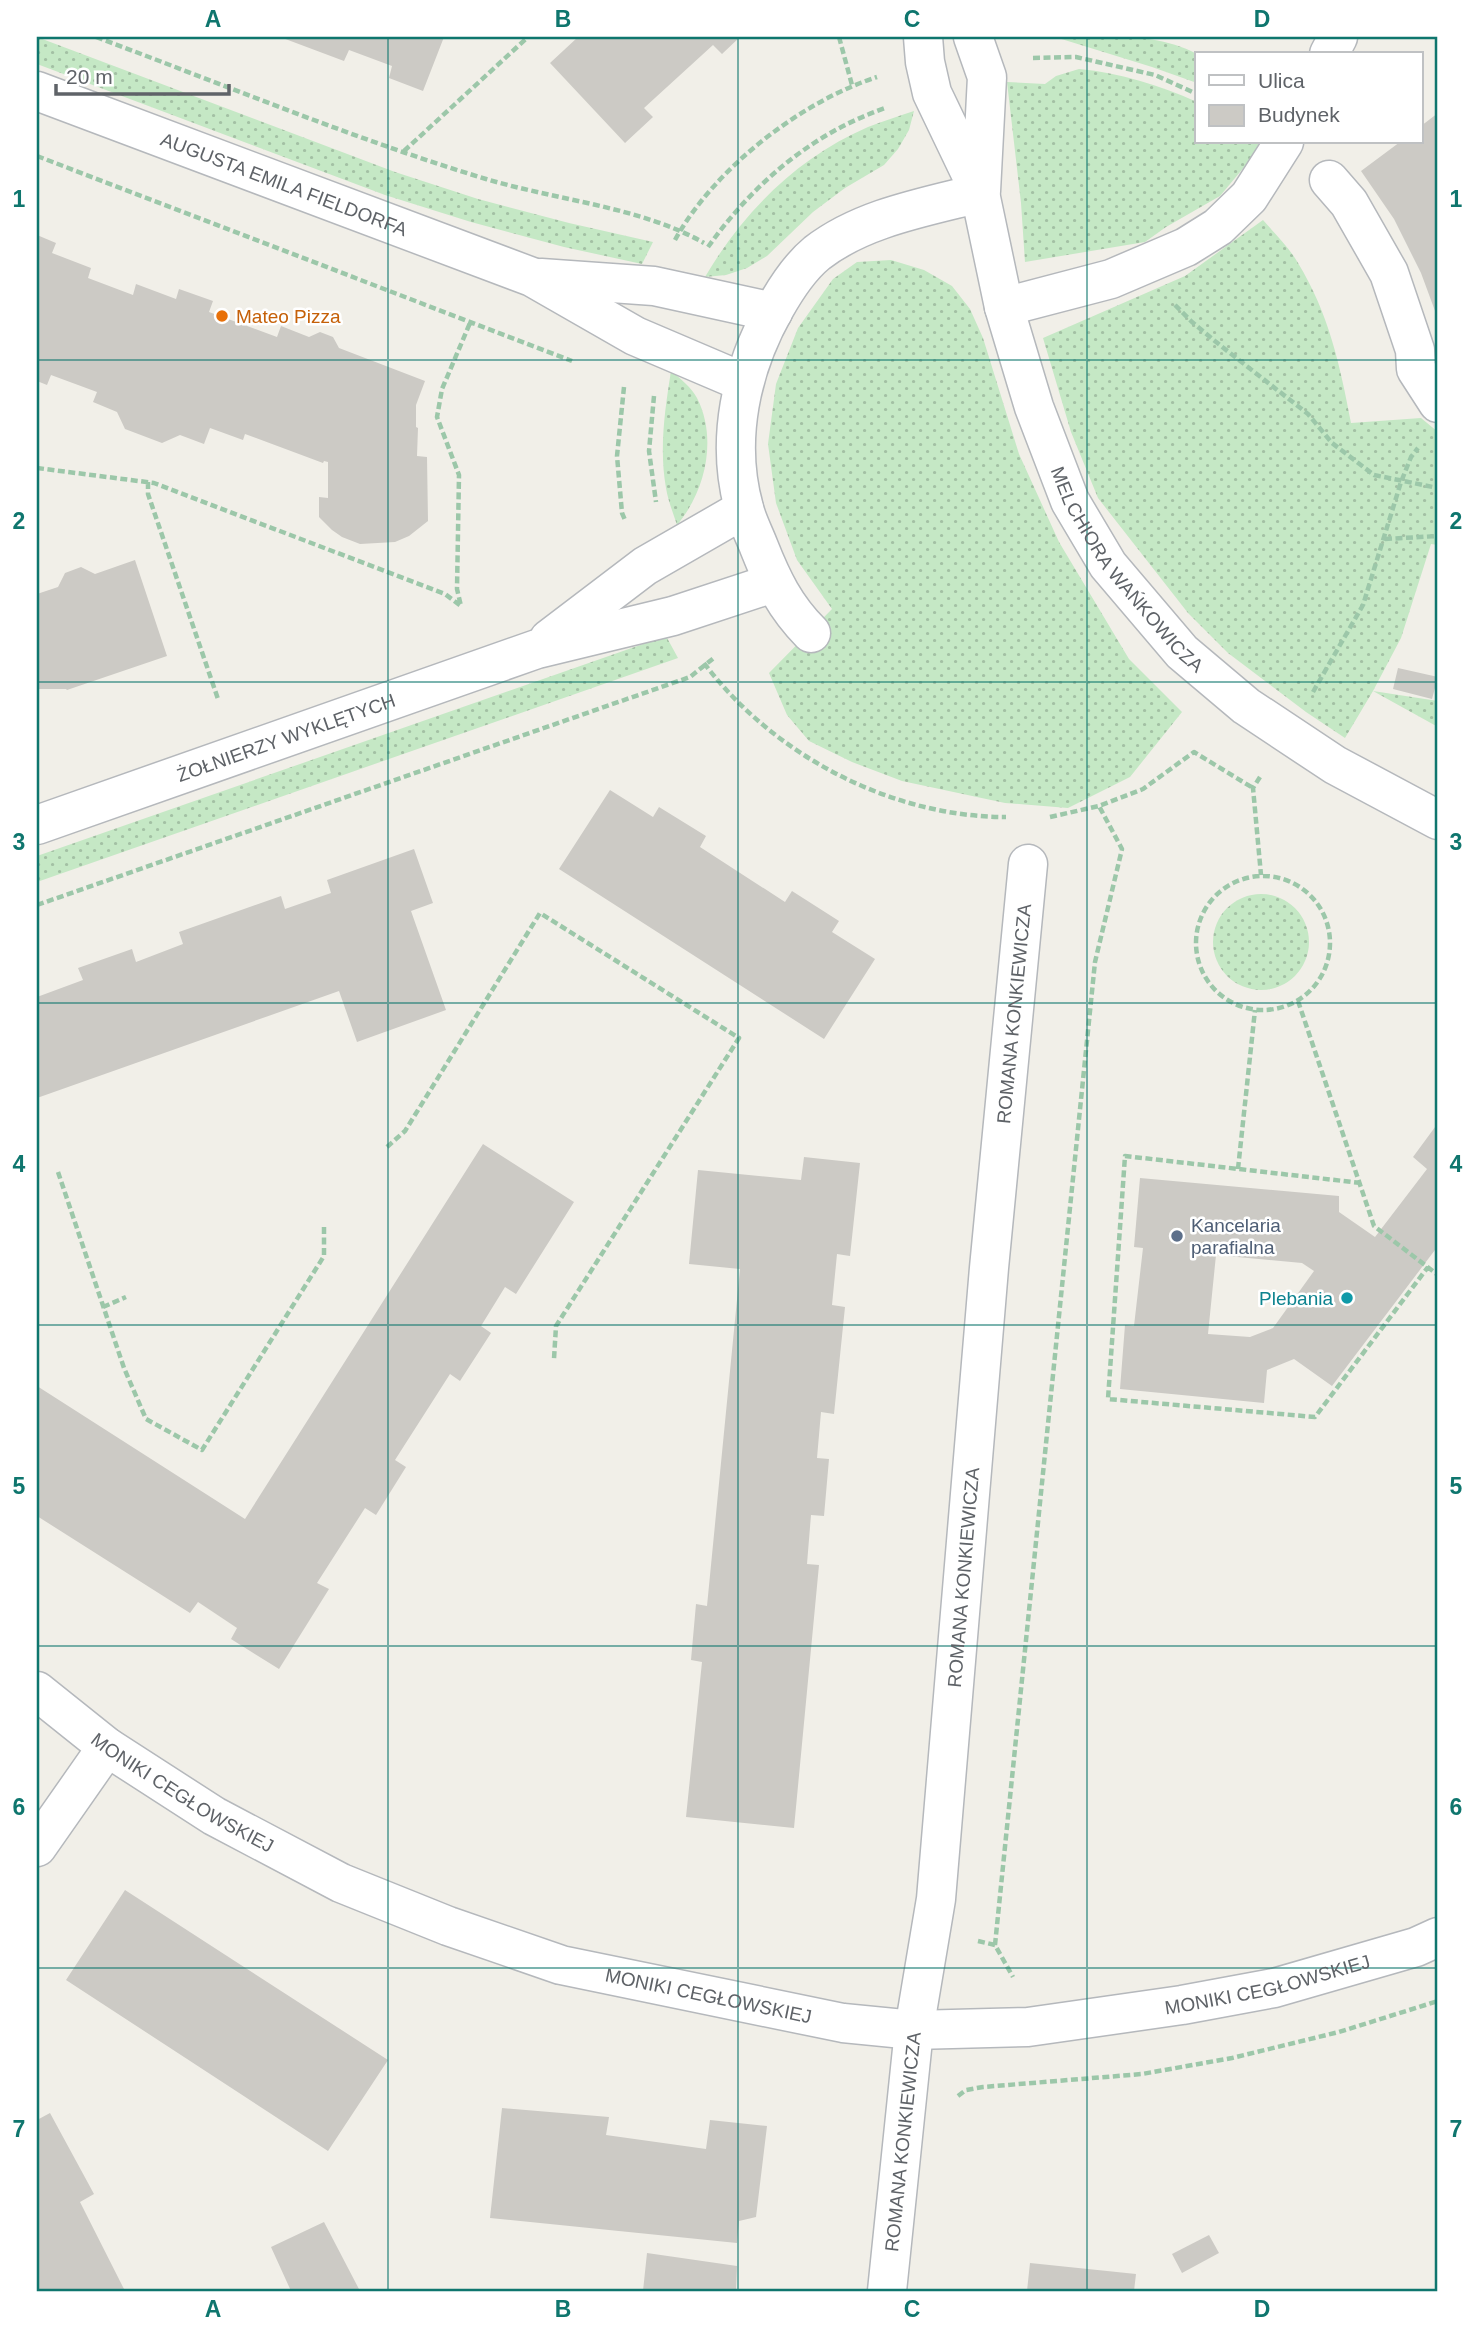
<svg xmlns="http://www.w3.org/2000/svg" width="1475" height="2328" font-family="Arial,sans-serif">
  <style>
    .grass { fill: url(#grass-dots) }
    .building { fill: #cccac5; fill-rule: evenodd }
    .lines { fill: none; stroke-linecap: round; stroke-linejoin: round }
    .street-casing { stroke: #b5b8bc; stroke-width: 41 }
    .path { stroke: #9cc7a9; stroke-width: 4.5; stroke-dasharray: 7 3.5; stroke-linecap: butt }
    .street { stroke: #fff; stroke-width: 38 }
    .grid { fill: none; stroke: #0f766e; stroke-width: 2; stroke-opacity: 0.55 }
    .food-dot { fill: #e8710a; stroke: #fff; stroke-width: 2.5 }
    .service-dot { fill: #5c6f8a; stroke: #fff; stroke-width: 2.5 }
    .culture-dot { fill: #0f9aa8; stroke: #fff; stroke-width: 2.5 }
    .labels { text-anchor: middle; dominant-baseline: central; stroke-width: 5; stroke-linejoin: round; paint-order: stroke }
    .street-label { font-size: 19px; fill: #5f6368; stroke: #fff }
    .food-label { font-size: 19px; fill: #c56008; stroke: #fff; text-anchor: start }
    .service-label { font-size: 19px; fill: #4e5e75; stroke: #fff; text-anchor: start }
    .culture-label { font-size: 19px; fill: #0d838f; stroke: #fff; text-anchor: end }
    .neatline { fill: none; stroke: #0f766e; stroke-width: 2.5 }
    .grid-label { font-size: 23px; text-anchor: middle; font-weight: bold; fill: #0f766e }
  </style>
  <defs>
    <pattern id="grass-dots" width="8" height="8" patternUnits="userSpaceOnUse" patternTransform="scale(1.75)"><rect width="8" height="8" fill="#c5e8c5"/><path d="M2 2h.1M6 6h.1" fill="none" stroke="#a3c0a4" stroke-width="1.8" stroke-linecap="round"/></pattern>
  </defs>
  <rect width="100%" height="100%" fill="#f1efe8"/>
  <!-- grass -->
  <path class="grass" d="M37 37 395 172 478 199 569 223 653 242 642 264 564 247 471 222 385 195 37 64Z
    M1055 37C1103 37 1153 31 1197 54V83L1152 67Z
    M1079 69C1121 73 1159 85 1197 102V142H1259L1255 154 1220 196 1166 227 1145 242 1025 262 1021 203 1007 82 1045 84 1056 76Z
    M914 111 909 130 898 149 884 165 845 188 813 212 767 256 747 268 726 275 705 277C743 212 798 157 868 127 883 121 899 116 914 111Z
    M1263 220C1275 234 1289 247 1298 263 1329 314 1340 365 1351 423L1421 418 1438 432V545L1431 544 1401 638 1373 691 1438 701V727L1373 691 1345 738 1306 712 1228 653 1188 613 1098 498 1071 432 1043 338 1185 276Z
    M891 260 924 270 952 286 970 309 983 338 1019 454 1059 542 1129 659 1182 712 1130 777 1068 808 1005 803 902 781 852 762 809 741 787 715 769 673 832 609 797 560 776 503 768 444 776 384 798 328 833 279 857 262Z
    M671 371C681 379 691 387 697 398 718 439 705 492 677 525 673 513 668 500 666 488 659 449 665 409 671 371Z
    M666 636 678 658 37 882V856Z
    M1213 942a48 48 0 1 1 96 0a48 48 0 1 1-96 0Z"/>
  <!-- building -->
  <path class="building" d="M280 37H444L423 91 389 78 392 66 349 50 344 61Z
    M578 37 579 38 740 37 722 54 713 45 644 108 653 117 625 143 550 63Z
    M1438 113V319L1421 273 1394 219 1361 171 1400 142H1421V126Z
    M37 235 56 243 52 253 91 268 88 278 133 295 136 284 176 299 179 289 213 301 209 312 277 337 281 326 309 337 320 332 333 337 339 348 425 381 416 405V427L418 428 417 456 427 457 428 521 409 536 395 542 360 544 342 537 332 530 319 517V497L328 498V462L324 461 323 463 245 434 243 440 210 428 204 444 180 435 162 443 125 429 117 412 93 402 97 392 51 375 47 385 37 381Z
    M135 560 167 656 67 690 66 689H37V594L58 587 65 573 81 567 95 574Z
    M1398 668 1438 677 1432 699 1393 689Z
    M610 790 653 817 659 807 706 836 700 847 785 902 792 891 839 921 832 932 875 959 824 1039 559 869Z
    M414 849 433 903 411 911 446 1010 357 1042 339 991 37 1098V997L83 980 78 968 132 949 136 962 183 944 179 932 281 896 285 909 331 893 327 880Z
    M1438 1123V1246L1332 1386 1294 1359 1267 1370 1264 1403 1120 1389 1125 1325 1134 1326 1143 1248 1134 1247 1140 1178 1339 1196V1212L1375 1237 1427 1169 1413 1157ZM1216 1255 1302 1263 1314 1271 1273 1328 1250 1337 1208 1334Z
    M483 1144 574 1202 516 1294 505 1287 481 1326 491 1333 460 1381 450 1374 395 1460 406 1467 376 1515 365 1508 317 1583 329 1589 279 1669 231 1639 237 1628 198 1602 190 1613 37 1516V1386L245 1519Z
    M804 1157 860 1163 850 1256 837 1254 832 1305 845 1307 834 1414 821 1412 817 1458 829 1459 824 1516 811 1515 807 1564 819 1565 794 1828 686 1817 702 1662 691 1660 696 1604 707 1606 740 1269 689 1264 698 1170 801 1180Z
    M125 1890 388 2060 328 2151 66 1980Z
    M502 2108 609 2117 606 2135 706 2149 710 2120 767 2126 756 2217 739 2221 737 2243 490 2218Z
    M50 2113 94 2194 80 2202 125 2291H37V2120Z
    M324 2222 360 2291H291L271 2247Z
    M1209 2235 1219 2253 1182 2273 1172 2254Z
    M647 2253 737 2266 736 2291H643Z
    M1030 2263 1136 2274 1134 2291H1027Z"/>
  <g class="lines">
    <defs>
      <g id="street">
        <path id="s1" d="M923 37 925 62 932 93 980 193 1004 307 1034 407 1070 501 1108 565 1182 652 1246 706 1335 765 1438 820"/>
        <path d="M973 37 987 77 981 191"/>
        <path d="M1329 54 1338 37"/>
        <path id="s2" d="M37 91 532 277 635 336 743 382"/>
        <path d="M1329 180 1349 203 1389 273 1415 350 1416 369 1438 403"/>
        <path d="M541 278 654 286 773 312"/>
        <path d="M1004 307 1111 279 1186 247 1218 227 1249 197 1284 142"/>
        <path d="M811 633C785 607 772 580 759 547 754 534 747 521 744 508 725 440 741 368 775 308 785 290 800 267 817 253 862 218 925 207 980 193"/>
        <path d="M549 639 645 566 744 509"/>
        <path id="s3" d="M37 825 537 649 673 616 773 583"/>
        <path id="s4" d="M37 1691 107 1747 214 1816 341 1883 448 1926 561 1965 843 2023 914 2030 1028 2027 1182 2005 1274 1988 1416 1947 1438 1937"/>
        <path d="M37 1847 107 1747"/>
        <path id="s5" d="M887 2291 914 2030 936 1899 989 1268 1028 864"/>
      </g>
    </defs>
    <!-- street casing -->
    <use href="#street" class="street-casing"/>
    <!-- path -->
    <path class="path" d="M96 37C225 85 354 139 486 179 556 200 641 207 704 243
      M839 37 852 85
      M1033 58 1076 57 1155 75 1197 94
      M404 151 528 37
      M37 156 572 361
      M675 240C714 169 800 102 877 77
      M708 247C753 184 811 134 885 108
      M1175 305 1192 322 1221 346 1308 414 1332 443 1374 475 1438 488
      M624 387 617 456 622 513 625 520
      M654 396 649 451 656 502
      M37 468 154 483 445 594 461 606 457 589 459 475 437 417 442 389 470 323
      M148 482V494L218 699
      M1385 539 1438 536
      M704 663C773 755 891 817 1006 817
      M1313 692 1363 605 1401 482 1411 457 1418 448
      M1260 777 1253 788 1261 875
      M1050 817 1099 806 1143 789 1194 752 1253 788
      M1196 943a67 67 0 1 1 134 0a67 67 0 1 1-134 0Z
      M37 905 690 677 715 657
      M1298 1001 1374 1226 1438 1275
      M387 1147 405 1131 540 913 739 1038 556 1326 554 1359
      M1238 1169 1255 1010
      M58 1172 124 1368 146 1419 202 1450 324 1256V1226
      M1361 1183 1125 1156 1108 1399 1315 1417 1428 1267
      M103 1307 126 1297
      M978 1941 995 1945 1013 1977
      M995 1945 1095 962 1122 849 1099 806
      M958 2096 966 2090 983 2087 1142 2074 1232 2058 1339 2032 1438 2001"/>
    <!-- street -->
    <use href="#street" class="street"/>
  </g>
  <!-- grid -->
  <path class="grid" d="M388 37V2291M738 37V2291M1087 37V2291M37 360H1438M37 682H1438M37 1003H1438M37 1325H1438M37 1646H1438M37 1968H1438"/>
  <!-- markers -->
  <circle class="food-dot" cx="222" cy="316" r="7"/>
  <circle class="service-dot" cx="1177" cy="1236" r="7"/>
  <circle class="culture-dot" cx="1347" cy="1298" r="7"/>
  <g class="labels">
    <!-- street labels -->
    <g class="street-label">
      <text stroke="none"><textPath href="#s2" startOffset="264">AUGUSTA EMILA FIELDORFA</textPath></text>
      <text stroke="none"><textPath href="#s1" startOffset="578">MELCHIORA WAŃKOWICZA</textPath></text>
      <text stroke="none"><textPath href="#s3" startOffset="264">ŻOŁNIERZY WYKLĘTYCH</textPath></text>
      <text stroke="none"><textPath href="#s5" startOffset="1284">ROMANA KONKIEWICZA</textPath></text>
      <text stroke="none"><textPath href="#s5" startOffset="718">ROMANA KONKIEWICZA</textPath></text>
      <text stroke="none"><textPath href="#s4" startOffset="178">MONIKI CEGŁOWSKIEJ</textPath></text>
      <text stroke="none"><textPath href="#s4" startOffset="1312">MONIKI CEGŁOWSKIEJ</textPath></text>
      <text stroke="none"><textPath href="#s4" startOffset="746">MONIKI CEGŁOWSKIEJ</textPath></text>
      <text stroke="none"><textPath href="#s5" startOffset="150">ROMANA KONKIEWICZA</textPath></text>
    </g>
    <!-- food labels -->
    <g class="food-label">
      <text x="236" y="316">Mateo Pizza</text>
    </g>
    <!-- service labels -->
    <g class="service-label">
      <text x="1191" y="1225">Kancelaria<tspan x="1191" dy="22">parafialna</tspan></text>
    </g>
    <!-- culture labels -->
    <g class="culture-label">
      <text x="1333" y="1298">Plebania</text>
    </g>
  </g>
  <!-- border -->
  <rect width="1475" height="2328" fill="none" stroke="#ffffff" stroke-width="77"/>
  <!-- legend -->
  <rect x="1195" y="52" width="228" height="91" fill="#ffffff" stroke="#bfc1c3" stroke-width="2"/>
  <rect x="1209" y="75" width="35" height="10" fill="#ffffff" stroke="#bfc1c3" stroke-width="2"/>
  <text x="1258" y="88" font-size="21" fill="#5f6368">Ulica</text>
  <rect x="1209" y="105" width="35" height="21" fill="#cccac5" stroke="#bfc1c3" stroke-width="2"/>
  <text x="1258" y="122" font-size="21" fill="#5f6368">Budynek</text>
  <!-- scale -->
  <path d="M56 84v10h173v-10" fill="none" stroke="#5f6368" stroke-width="3.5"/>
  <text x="66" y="84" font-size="21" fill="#5f6368" stroke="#ffffff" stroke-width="5" paint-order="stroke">20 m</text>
  <rect x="38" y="38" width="1398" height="2252" class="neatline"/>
  <g class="grid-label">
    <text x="213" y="27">A</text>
    <text x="563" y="27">B</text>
    <text x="912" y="27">C</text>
    <text x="1262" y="27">D</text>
    <text x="19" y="207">1</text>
    <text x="1456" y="207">1</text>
    <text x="19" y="529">2</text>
    <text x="1456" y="529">2</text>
    <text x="19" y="850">3</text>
    <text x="1456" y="850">3</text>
    <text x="19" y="1172">4</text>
    <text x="1456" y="1172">4</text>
    <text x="19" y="1494">5</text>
    <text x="1456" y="1494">5</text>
    <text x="19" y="1815">6</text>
    <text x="1456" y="1815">6</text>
    <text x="19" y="2137">7</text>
    <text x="1456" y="2137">7</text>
    <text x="213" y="2317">A</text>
    <text x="563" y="2317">B</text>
    <text x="912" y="2317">C</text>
    <text x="1262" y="2317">D</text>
  </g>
</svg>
